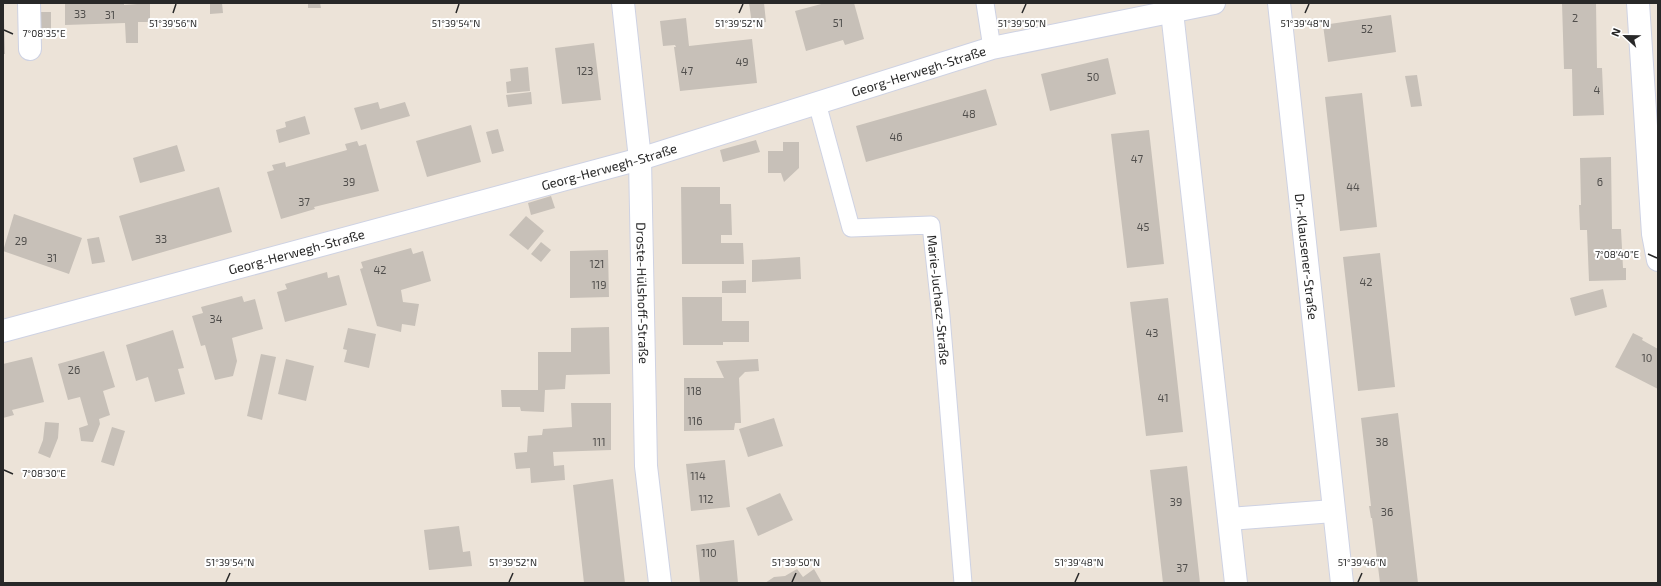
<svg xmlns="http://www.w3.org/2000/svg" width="1661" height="586" font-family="'Exo 2',sans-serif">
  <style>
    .building { fill: #c7c0b8 }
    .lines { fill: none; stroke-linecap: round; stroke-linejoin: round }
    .service-casing { stroke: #ced2e3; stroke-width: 19 }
    .minor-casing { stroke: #ced2e3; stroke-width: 24 }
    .service { stroke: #fff; stroke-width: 17 }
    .minor { stroke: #fff; stroke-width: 22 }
    .ticks { fill: none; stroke: #282828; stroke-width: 1.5 }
    .labels { text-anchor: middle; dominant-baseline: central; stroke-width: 4; stroke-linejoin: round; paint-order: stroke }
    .number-label { font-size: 11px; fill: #504e4c }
    .street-label { font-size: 13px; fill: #282828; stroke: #fff }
    .ticks-label { font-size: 10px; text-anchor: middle; fill: #282828; stroke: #fff; stroke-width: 4; stroke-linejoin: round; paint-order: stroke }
  </style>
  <rect width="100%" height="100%" fill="#ece3d8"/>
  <!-- building -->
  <path class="building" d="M65 3H124V5L150 3V22H138V43H126L125 23 65 25Z
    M210 3H222L223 13 210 14Z
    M308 3H320L321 8H308Z
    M749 3H764L766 22 752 24Z
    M825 3H854L864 39 845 45 843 40 806 51 795 11Z
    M1562 3H1596L1597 68H1602L1604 115 1573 116 1572 69H1564Z
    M38 12H51V37L39 38Z
    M1391 15 1396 52 1328 62 1323 25Z
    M3 18H4L5 54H3Z
    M686 18 689 46 752 39 757 83 680 91 674 47H676L675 45 663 46 660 21Z
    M594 43 601 100 562 104 555 48Z
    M1108 58 1116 94 1050 111 1041 74Z
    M528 67 530 91 507 93 506 82 511 81 510 69Z
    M1417 75 1422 106 1411 107 1405 76Z
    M986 89 997 125 866 162 856 126Z
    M531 92 532 104 508 107 506 95Z
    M1362 93 1377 227 1340 231 1325 97Z
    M378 102 380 109 405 102 410 116 361 130 354 108Z
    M305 116 310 134 279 143 276 130 286 127 285 122Z
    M471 125 481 162 427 177 416 141Z
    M498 129 504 151 492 154 486 132Z
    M1149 130 1164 264 1127 268 1111 134Z
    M756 140 760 152 723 162 720 150Z
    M357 141 359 146 366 144 379 191 314 207 315 209 281 219 267 172 274 170 272 165 285 162 286 167 347 150 345 144Z
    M783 142H799V168L784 182 781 173H768V151H783Z
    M177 145 185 171 140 183 133 158Z
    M1611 157 1612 229H1621L1623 268H1626V280L1589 281 1587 230H1580L1579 205H1581L1580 158Z
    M219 187 232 232 132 261 119 216Z
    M681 187H720V204H731L732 235H721V243H743L744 264H682Z
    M551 196 555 208 531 215 528 203Z
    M14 214 82 238 69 274 3 251Z
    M526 216 544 231 528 250 509 235Z
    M99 237 105 262 92 264 87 239Z
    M541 242 551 250 541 262 531 254Z
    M411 248 413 254 423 251 431 281 401 290 403 302 419 304 415 326 402 324 401 332 377 326 360 269 363 268 361 262Z
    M608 250 609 297 570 298V251Z
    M1380 253 1395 387 1358 391 1343 257Z
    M800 257 801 279 752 282V260Z
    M327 272 328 278 339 275 347 305 285 322 277 292 287 289 285 284Z
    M746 280V293H722V281Z
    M1603 289 1607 307 1575 316 1570 298Z
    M242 296 244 302 255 299 263 329 232 338 237 361 233 376 215 380 205 345 201 346 192 316 203 313 201 307Z
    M682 297H722V321H749V342H723V345H683Z
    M1168 298 1183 432 1146 436 1130 302Z
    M609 327 610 374 566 375 565 389 545 390 544 412 521 411 520 407H502L501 390H538V352H571V328Z
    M348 328 376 334 369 368 344 362 347 350 343 349Z
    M173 330 184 368 178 369 185 394 155 402 148 377 136 381 126 345Z
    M1633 333 1643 338 1642 340 1658 349V389L1615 367Z
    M104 351 115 387 103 391 110 415 99 419 100 424 93 442 81 441 79 428 88 425 80 397 68 400 58 364Z
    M261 354 276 357 262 420 247 416Z
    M32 357 44 402 12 410 14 415 3 418V364Z
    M286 359 314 366 306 401 278 394Z
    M758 359 759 371 745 372 739 378 741 423H735L734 430 684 431V378H724L716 361Z
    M571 403H611V450L553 452 554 466 564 465 565 480 531 483 530 468 516 469 514 453 527 452 528 436 542 435 543 429 572 427Z
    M1398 413 1406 480 1418 583H1380L1372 518H1371L1369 506H1371L1361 418Z
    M774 418 783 446 748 457 739 429Z
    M45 422 59 423 58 438 50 458 38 453 43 440Z
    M112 427 125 431 114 466 101 462Z
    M725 460 730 507 691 511 686 464Z
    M1187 466 1200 583H1163L1150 470Z
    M613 479 625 583H584L573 485Z
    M780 493 793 520 758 536 746 508Z
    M459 526 463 552 470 551 472 566 429 570 424 530Z
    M734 540 738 583H700L696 545Z
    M797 569 803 577 814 569 822 583H765L774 577 785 576Z"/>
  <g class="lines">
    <defs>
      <g id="service">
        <path d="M985 3 992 48"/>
        <path id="s1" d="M817 103 851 228 931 225 941 316 963 583"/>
      </g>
      <g id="minor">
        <path d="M29 3 30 49"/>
        <path id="s2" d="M623 3 640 159 646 466 660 583"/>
        <path id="s3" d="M1279 3 1342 583"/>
        <path d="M1638 3 1653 234 1658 260"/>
        <path d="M1172 12 1236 583"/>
        <path id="s4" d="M3 331 640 159 992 48 1214 3"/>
        <path d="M1229 519 1333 511"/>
      </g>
    </defs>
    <!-- service casing -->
    <use href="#service" class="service-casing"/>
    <!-- minor casing -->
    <use href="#minor" class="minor-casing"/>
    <!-- service -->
    <use href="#service" class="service"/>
    <!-- minor -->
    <use href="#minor" class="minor"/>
  </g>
  <!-- ticks -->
  <path class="ticks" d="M173 13 176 4M456 13 459 4M739 13 743 4M1022 13 1026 4M1305 13 1309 4M4 30 13 34M1648 254 1657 258M4 470 13 474M226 582 230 573M509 582 513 573M792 582 796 573M1075 582 1079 573M1358 582 1362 573"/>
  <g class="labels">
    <!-- number labels -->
    <g class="number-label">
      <text x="80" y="13">33</text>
      <text x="110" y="14">31</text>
      <text x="1575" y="17">2</text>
      <text x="838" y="22">51</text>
      <text x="1367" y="28">52</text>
      <text x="742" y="61">49</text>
      <text x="585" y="70">123</text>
      <text x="687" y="70">47</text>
      <text x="1093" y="76">50</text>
      <text x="1597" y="89">4</text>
      <text x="969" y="113">48</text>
      <text x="896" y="136">46</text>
      <text x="1137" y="158">47</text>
      <text x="349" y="181">39</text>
      <text x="1600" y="181">6</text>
      <text x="1353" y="186">44</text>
      <text x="304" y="201">37</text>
      <text x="1143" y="226">45</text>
      <text x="161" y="238">33</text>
      <text x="21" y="240">29</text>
      <text x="52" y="257">31</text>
      <text x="597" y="263">121</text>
      <text x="380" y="269">42</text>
      <text x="1366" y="281">42</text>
      <text x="599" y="284">119</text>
      <text x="216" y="318">34</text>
      <text x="1152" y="332">43</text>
      <text x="1647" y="357">10</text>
      <text x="74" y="369">26</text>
      <text x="694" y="390">118</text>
      <text x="1163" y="397">41</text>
      <text x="695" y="420">116</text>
      <text x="599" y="441">111</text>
      <text x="1382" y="441">38</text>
      <text x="698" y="475">114</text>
      <text x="706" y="498">112</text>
      <text x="1176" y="501">39</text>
      <text x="1387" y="511">36</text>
      <text x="709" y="552">110</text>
      <text x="1182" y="567">37</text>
    </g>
    <!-- street labels -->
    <g class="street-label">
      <text stroke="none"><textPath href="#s4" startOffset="952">Georg-Herwegh-Straße</textPath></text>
      <text stroke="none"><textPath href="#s4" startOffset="628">Georg-Herwegh-Straße</textPath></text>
      <text stroke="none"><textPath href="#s4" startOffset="304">Georg-Herwegh-Straße</textPath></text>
      <text stroke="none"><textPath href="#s3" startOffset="255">Dr.-Klausener-Straße</textPath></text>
      <text stroke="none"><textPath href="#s2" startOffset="291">Droste-Hülshoff-Straße</textPath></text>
      <text stroke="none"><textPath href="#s1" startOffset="285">Marie-Juchacz-Straße</textPath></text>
    </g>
  </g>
  <g class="ticks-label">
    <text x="1305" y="27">51°39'48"N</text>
    <text x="173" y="27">51°39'56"N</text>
    <text x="456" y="27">51°39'54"N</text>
    <text x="739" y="27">51°39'52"N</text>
    <text x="1022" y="27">51°39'50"N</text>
    <text x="44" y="37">7°08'35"E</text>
    <text x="1617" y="258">7°08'40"E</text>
    <text x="44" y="477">7°08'30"E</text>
    <text x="230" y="566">51°39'54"N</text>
    <text x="513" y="566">51°39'52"N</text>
    <text x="796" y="566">51°39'50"N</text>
    <text x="1079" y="566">51°39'48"N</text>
    <text x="1362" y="566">51°39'46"N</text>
  </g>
  <!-- border -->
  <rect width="1661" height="586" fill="none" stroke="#282828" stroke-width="8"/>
  <!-- north arrow -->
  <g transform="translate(1625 36) rotate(292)" stroke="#ffffff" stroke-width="3" paint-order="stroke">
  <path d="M0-3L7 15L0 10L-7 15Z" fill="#282828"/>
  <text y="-6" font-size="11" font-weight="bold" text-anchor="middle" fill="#282828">N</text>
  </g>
</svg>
